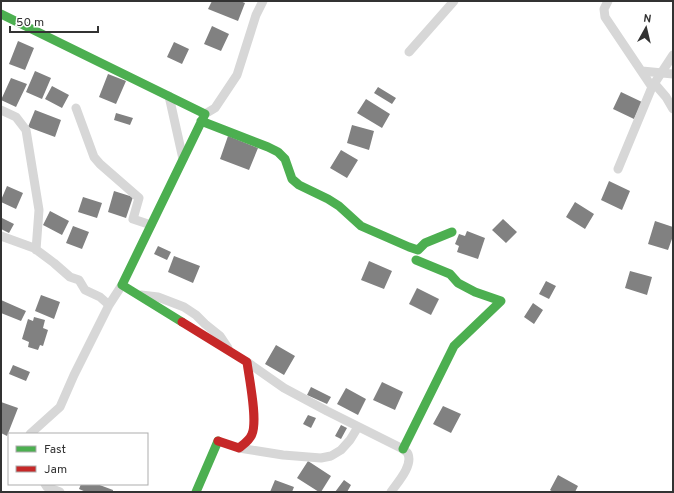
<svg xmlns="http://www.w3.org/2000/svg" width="674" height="493" font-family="Overpass,sans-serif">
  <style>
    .building { fill: #818181 }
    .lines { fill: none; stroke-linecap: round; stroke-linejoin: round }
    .street { stroke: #d7d7d7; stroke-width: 9 }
    .fast { stroke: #4caf50; stroke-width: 9 }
    .jam { stroke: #c62828; stroke-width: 9 }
  </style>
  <rect width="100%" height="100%" fill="#fff"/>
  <!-- building -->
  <path class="building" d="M212 1H240L245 3 238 21 208 9Z
    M212 26 229 34 221 51 204 44Z
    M18 41 34 48 25 70 9 64Z
    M174 42 189 49 182 64 167 57Z
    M35 71 51 78 42 99 26 92Z
    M108 74 126 81 116 104 99 97Z
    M11 78 27 84 16 107 1 100Z
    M52 86 69 95 62 108 45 99Z
    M378 87 396 98 392 104 374 93Z
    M621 92 642 102 634 119 613 109Z
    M366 99 390 114 382 128 357 113Z
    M35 110 61 120 55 137 28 127Z
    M116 113 133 118 130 125 114 120Z
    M352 125 374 131 369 150 347 143Z
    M228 136 258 148 249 170 220 159Z
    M341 150 358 160 347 178 330 168Z
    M609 181 630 191 622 210 601 200Z
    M7 186 23 193 16 209 1 202V200Z
    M114 191 133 197 126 218 108 212Z
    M83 197 102 203 97 218 78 212Z
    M575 202 594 214 585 229 566 217Z
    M50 211 69 221 62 235 43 225Z
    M2 218 14 224 9 233 1 229Z
    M503 219 517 232 506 243 492 230Z
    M655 221 673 227V236L668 250 648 244Z
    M73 226 89 232 82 249 66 243Z
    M467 231 485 238 478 259 457 252 459 246 455 244 459 234 465 236Z
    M158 246 171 252 167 260 154 254Z
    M174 256 200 266 193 283 168 272Z
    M369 261 392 271 384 289 361 280Z
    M630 271 652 277 647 295 625 288Z
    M546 281 556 286 549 299 539 294Z
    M417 288 439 299 431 315 409 304Z
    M41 295 60 302 54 319 35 311Z
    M1 300 26 311 21 321 1 313Z
    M533 303 543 310 534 324 524 317Z
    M34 317 45 320 43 328 48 330 43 346 40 345 38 350 28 347 29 342 22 339 28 319 33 321Z
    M276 345 295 356 284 375 265 364Z
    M13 365 30 372 26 381 9 374Z
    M382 382 403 392 395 410 373 400Z
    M311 387 331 397 327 404 307 395Z
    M346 388 366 399 358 415 337 404Z
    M1 402 18 408 7 436 1 433Z
    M443 406 461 414 451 433 433 424Z
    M308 415 316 418 311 428 303 424Z
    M341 425 347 428 341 439 335 436Z
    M308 461 331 476 321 492H319L297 478Z
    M558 475 578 486 575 492H553L550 490Z
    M275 480 294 487 292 492H270Z
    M344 480 351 485 347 492H335Z
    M81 484H97L113 490V492H86L79 489Z"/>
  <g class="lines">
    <!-- street -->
    <path class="street" d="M608 1 604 9 605 17 652 87 673 55
      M409 52 454 1
      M642 71 673 74
      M654 83 666 97 673 109
      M169 96 183 159
      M76 108 94 157 100 164 139 198 133 219 151 225
      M1 110 16 117 26 130 39 210 36 250
      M205 114 215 108 237 75 256 15 263 1
      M618 169 652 87
      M1 236 34 248 54 263 70 277 79 280 85 290 100 297 109 305 122 285
      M141 295 158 297 184 307 196 315 205 324 220 336 228 348
      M247 362 284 388 327 411 403 449C405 451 407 452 408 454 413 466 397 483 391 492
      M30 434 60 407 74 375 109 305
      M239 448 283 455 321 458 331 456 341 450 350 440 358 427
      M45 484 47 487 60 492"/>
    <!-- fast -->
    <path class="fast" d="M1 14 205 114 122 285 182 322
      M201 121 268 147 278 152 285 159 292 179 299 185 328 199 339 206 361 226 409 247 418 250 425 243 452 232
      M403 449 454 346 501 301 475 292 458 283 450 274 416 260
      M196 492 218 441"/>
    <!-- jam -->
    <path class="jam" d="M182 322 247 362C249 378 258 420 252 434 250 440 244 444 239 448L218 441"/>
  </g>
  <!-- border -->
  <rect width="674" height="493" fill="none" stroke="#333333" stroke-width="4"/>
  <!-- legend -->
  <rect x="8" y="433" width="140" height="52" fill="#ffffff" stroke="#adadad"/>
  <rect x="16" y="446" width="20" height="6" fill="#4caf50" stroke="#adadad"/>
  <text x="44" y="453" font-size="12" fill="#333333">Fast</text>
  <rect x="16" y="466" width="20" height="6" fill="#c62828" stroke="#adadad"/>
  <text x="44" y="473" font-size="12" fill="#333333">Jam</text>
  <!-- north arrow -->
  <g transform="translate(646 28) rotate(8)" stroke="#ffffff" stroke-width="3" paint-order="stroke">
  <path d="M0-3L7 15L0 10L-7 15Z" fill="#333333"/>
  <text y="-6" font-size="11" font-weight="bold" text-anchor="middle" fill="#333333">N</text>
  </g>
  <!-- scale -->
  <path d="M10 26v6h88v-6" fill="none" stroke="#333333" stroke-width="2"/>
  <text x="16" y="26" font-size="12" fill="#333333" stroke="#ffffff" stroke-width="3" paint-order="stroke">50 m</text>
</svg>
